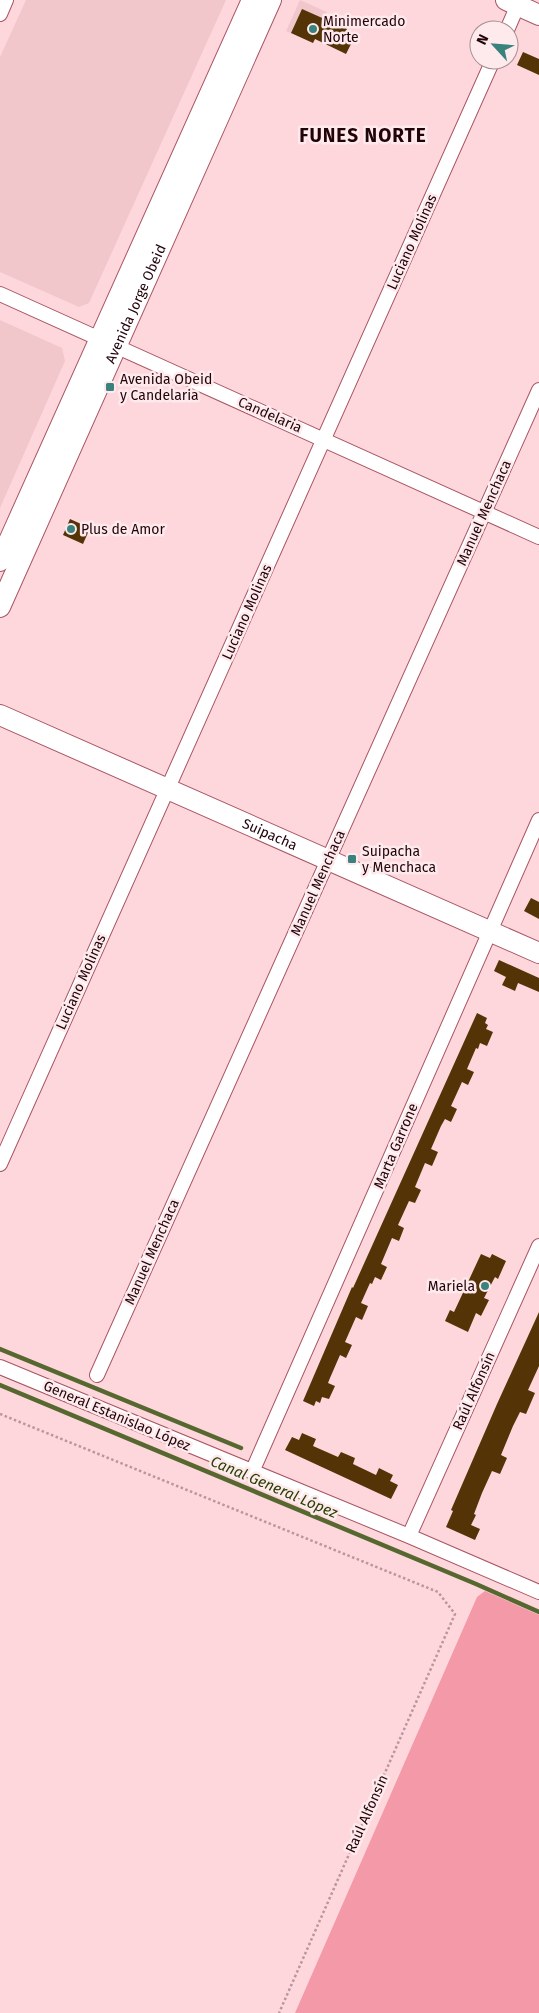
<svg xmlns="http://www.w3.org/2000/svg" width="539" height="2013" font-family="'Fira Sans',sans-serif">
  <style>
    .built { fill: #f1c7cc }
    .green { fill: #f399a7 }
    .lines { fill: none; stroke-linecap: round; stroke-linejoin: round }
    .stream { stroke: #566830; stroke-width: 4.5 }
    .building { fill: #543407 }
    .street-casing { stroke: #a85564; stroke-width: 16 }
    .secondary-casing { stroke: #a85564; stroke-width: 22 }
    .path { stroke: #ba959b; stroke-width: 2.5; stroke-dasharray: 2.5 2.5; stroke-linecap: butt }
    .street { stroke: #fff; stroke-width: 14 }
    .secondary { stroke: #fff; stroke-width: 20 }
    .poi-dot { fill: #3a827d; stroke: #feeaec; stroke-width: 2 }
    .labels { text-anchor: middle; dominant-baseline: central; stroke-width: 5; stroke-linejoin: round; paint-order: stroke }
    .poi-label { font-size: 14px; fill: #210309; stroke: #feeaec; text-anchor: start }
    .street-label { font-size: 14px; fill: #210309; stroke: #feeaec }
    .water-label { font-size: 15px; font-style: italic; fill: #284001; stroke: #feeaec }
    .district-label { font-size: 19px; font-weight: bold; letter-spacing: 1px; fill: #210309; stroke: #feeaec }
  </style>
  <rect width="100%" height="100%" fill="#fed7dc"/>
  <!-- built -->
  <path class="built" d="M26 0H226L89 303 79 307 0 272V57Z
    M300 0 327 12 313 43 286 31Z
    M0 320 62 348 65 361 0 508Z"/>
  <!-- green -->
  <path class="green" d="M485 1591 539 1615V2013H295L477 1597Z"/>
  <g class="lines">
    <!-- stream -->
    <path class="stream" d="M0 1349 241 1448
      M0 1385 476 1584 539 1612"/>
  </g>
  <!-- building -->
  <path class="building" d="M302 9 347 29 342 40 351 44 346 54 315 39 313 43 291 33Z
    M523 52 539 59V75L517 65Z
    M70 519 90 528 83 544 63 535Z
    M531 898 539 902V919L524 911Z
    M499 960 539 978V992L518 983 515 991 502 985 506 977 494 971Z
    M477 1013 487 1018 485 1023 488 1025 486 1029 493 1032 487 1046 480 1043 478 1049 476 1048 467 1069 474 1072 468 1085 462 1082 451 1106 457 1109 451 1122 445 1119 441 1126 431 1149 438 1152 432 1166 425 1163 415 1187 421 1190 415 1203 409 1201 398 1225 404 1228 399 1241 392 1238 381 1264 387 1267 381 1280 375 1277 372 1284 370 1283 361 1303 368 1306 362 1320 356 1317 345 1342 352 1345 346 1358 340 1355 330 1378 328 1383 335 1386 329 1399 322 1397 320 1403 316 1401 314 1406 303 1401 352 1287 353 1288Z
    M481 1254 490 1258 492 1254 506 1261 498 1279 495 1277 484 1298 489 1300 481 1316 476 1313 468 1332 445 1321 450 1310 454 1312Z
    M539 1312V1366L528 1390 535 1393 526 1414 520 1412 513 1426 501 1455 507 1458 500 1474 492 1471 482 1493 474 1514 476 1515 471 1525 480 1529 475 1540 446 1527 453 1511 451 1510 497 1404Z
    M302 1433 316 1439 313 1446 338 1457 341 1452 355 1458 353 1464 376 1475 379 1468 393 1475 390 1481 398 1485 391 1499 285 1450 292 1437 299 1440Z"/>
  <g class="lines">
    <defs>
      <path id="street" d="M0 14 6 0
        M507 30 520 0
        M0 294 539 537
        M0 1164 493 60
        M0 1367 409 1536 539 1592
        M97 1375 539 390
        M252 1472 539 820
        M409 1536 539 1246"/>
      <g id="secondary">
        <path d="M506 0 539 15"/>
        <path d="M0 561 252 0"/>
        <path id="s1" d="M0 607 271 0"/>
        <path id="s2" d="M0 715 539 953"/>
      </g>
    </defs>
    <!-- street casing -->
    <use href="#street" class="street-casing"/>
    <!-- secondary casing -->
    <use href="#secondary" class="secondary-casing"/>
    <!-- path -->
    <path class="path" d="M0 1414 438 1592 455 1614 279 2013"/>
    <!-- street -->
    <use href="#street" class="street"/>
    <!-- secondary -->
    <use href="#secondary" class="secondary"/>
  </g>
  <!-- markers -->
  <g class="poi-dot">
    <circle cx="313" cy="29" r="5"/>
    <rect x="105" y="382" width="10" height="10" rx="2.5"/>
    <circle cx="71" cy="529" r="5"/>
    <rect x="347" y="854" width="10" height="10" rx="2.5"/>
    <circle cx="485" cy="1286" r="5"/>
  </g>
  <g class="labels">
    <!-- poi labels -->
    <g class="poi-label">
      <text x="323" y="21">Minimercado<tspan x="323" dy="16">Norte</tspan></text>
      <text x="120" y="379">Avenida Obeid<tspan x="120" dy="16">y Candelaria</tspan></text>
      <text x="81" y="529">Plus de Amor</text>
      <text x="362" y="851">Suipacha<tspan x="362" dy="16">y Menchaca</tspan></text>
      <text x="475" y="1286" text-anchor="end">Mariela</text>
    </g>
    <!-- street labels -->
    <g class="street-label">
      <text transform="translate(412 242) rotate(-66)">Luciano Molinas</text>
      <text stroke="none"><textPath href="#s1" startOffset="332">Avenida Jorge Obeid</textPath></text>
      <text transform="translate(270 415) rotate(24)">Candelaria</text>
      <text transform="translate(484 513) rotate(-66)">Manuel Menchaca</text>
      <text transform="translate(247 612) rotate(-66)">Luciano Molinas</text>
      <text stroke="none"><textPath href="#s2" startOffset="295">Suipacha</textPath></text>
      <text transform="translate(318 883) rotate(-66)">Manuel Menchaca</text>
      <text transform="translate(81 982) rotate(-66)">Luciano Molinas</text>
      <text transform="translate(396 1146) rotate(-67)">Marta Garrone</text>
      <text transform="translate(152 1252) rotate(-66)">Manuel Menchaca</text>
      <text transform="translate(474 1391) rotate(-66)">Raúl Alfonsín</text>
      <text transform="translate(117 1416) rotate(23)">General Estanislao López</text>
      <text transform="translate(367 1814) rotate(-66)">Raúl Alfonsín</text>
    </g>
    <!-- water labels -->
    <g class="water-label">
      <text transform="translate(274 1487) rotate(23)">Canal General López</text>
    </g>
    <!-- district labels -->
    <g class="district-label">
      <text x="363" y="135">FUNES NORTE</text>
    </g>
  </g>
  <!-- north arrow -->
  <g transform="translate(494 45) rotate(296)"><circle r="24" fill="#feeaec" stroke="#a68e91"/>
  <path d="M0-4L9 19L0 12L-9 19Z" fill="#3a827d"/>
  <text y="-8" font-size="14" font-weight="bold" text-anchor="middle" fill="#210309">N</text>
  </g>
</svg>
